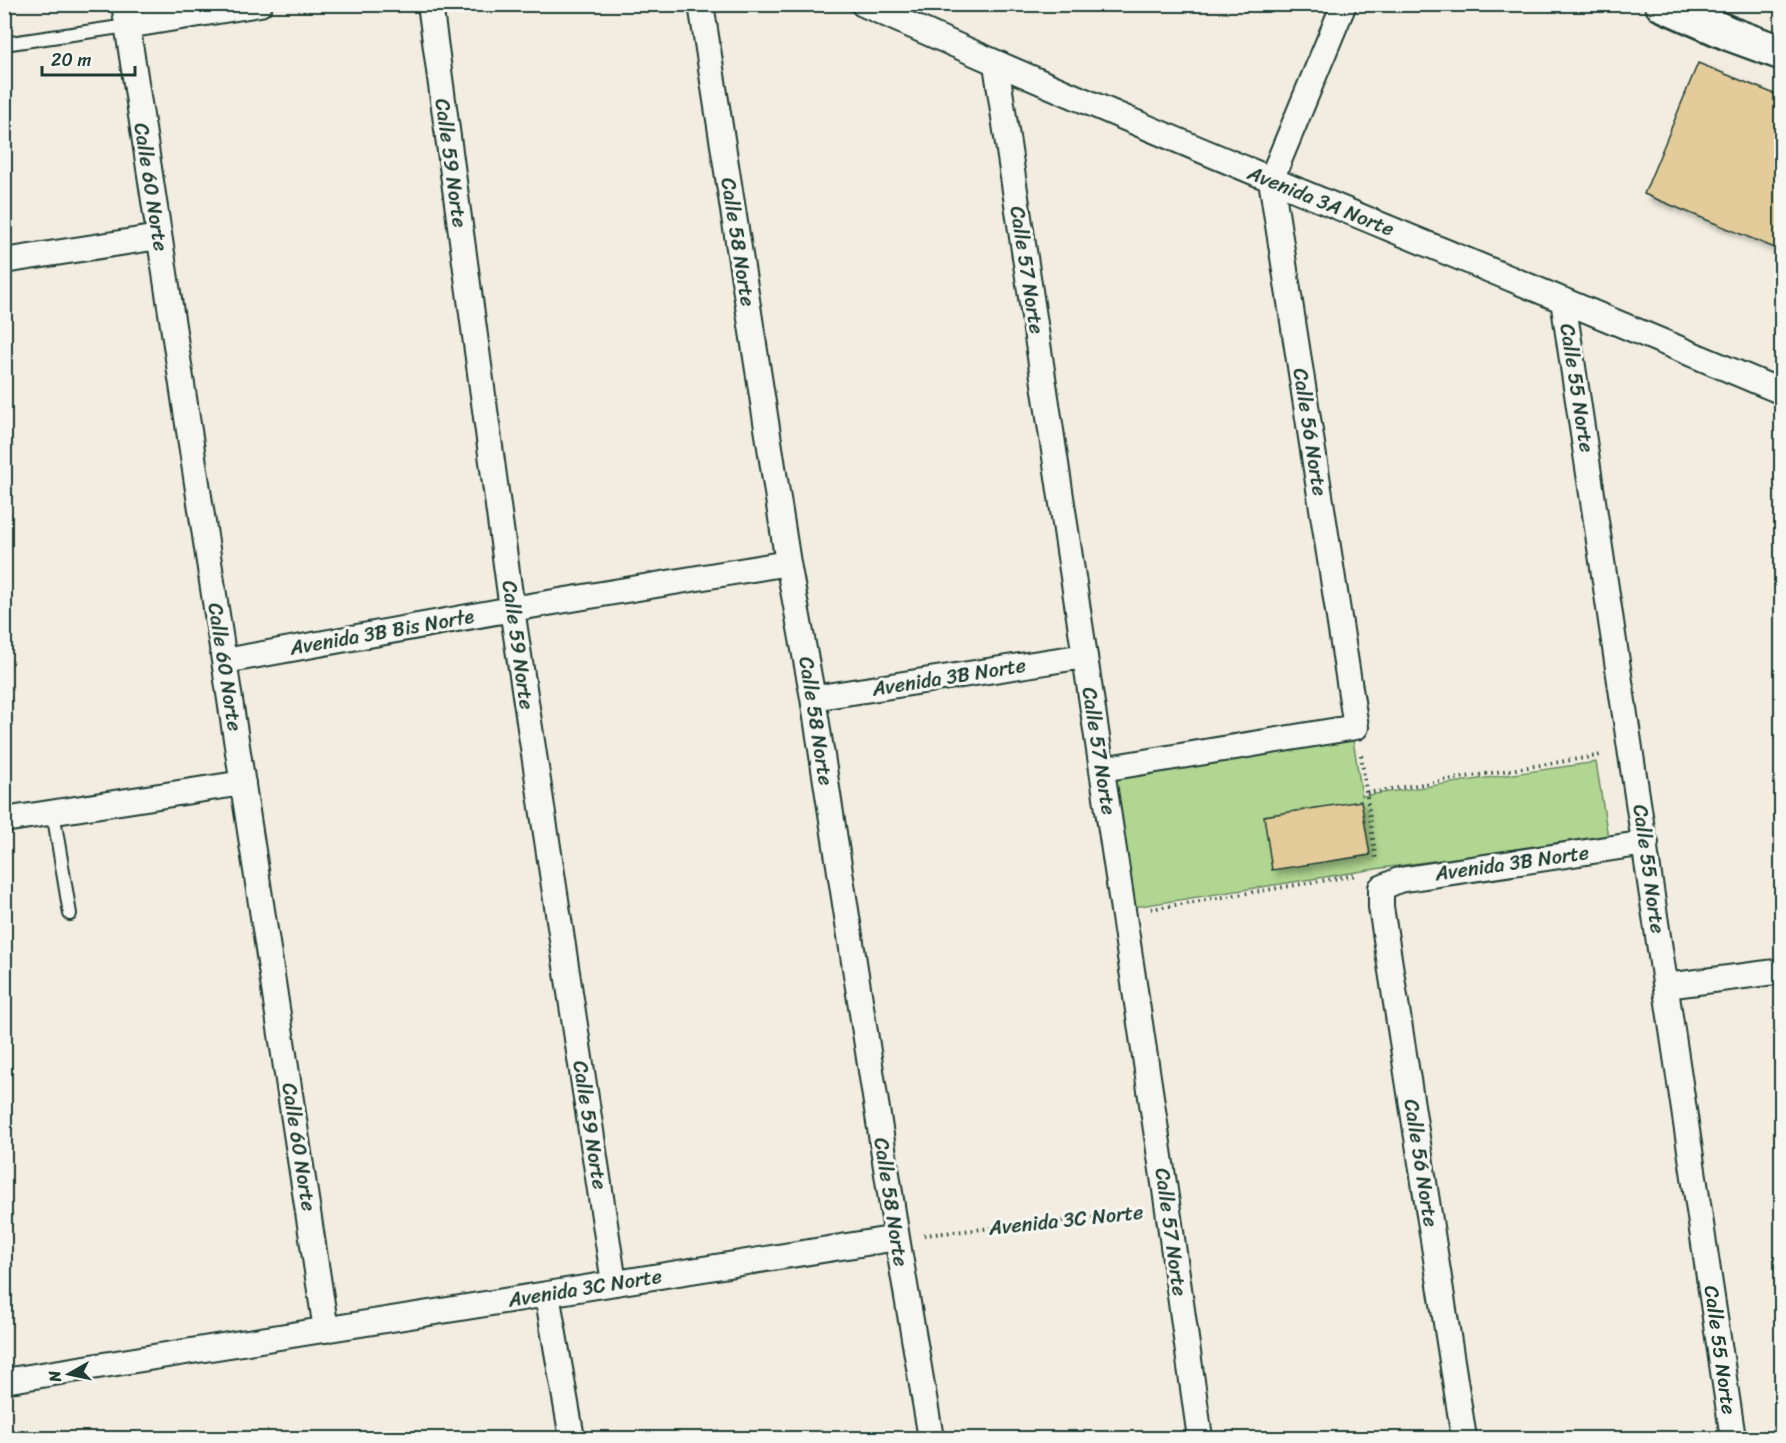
<svg xmlns="http://www.w3.org/2000/svg" width="1786" height="1443" font-family="Sriracha,sans-serif">
  <style>
    .green { fill: #b0d691; stroke: #688a62; stroke-width: 1.5 }
    .building { fill: #e3cb9a; stroke: #1f3d34; stroke-width: 1.5; filter: url(#shadow) }
    .lines { fill: none; stroke-linecap: round; stroke-linejoin: round }
    .lane-casing { stroke: #1f3d34; stroke-width: 16 }
    .street-casing { stroke: #1f3d34; stroke-width: 28 }
    .secondary-casing { stroke: #1f3d34; stroke-width: 38 }
    .path { stroke: #1f3d34; stroke-width: 4; stroke-dasharray: 1.5 4.5; stroke-linecap: butt }
    .lane { stroke: #f6f6f2; stroke-width: 12 }
    .street { stroke: #f6f6f2; stroke-width: 24 }
    .secondary { stroke: #f6f6f2; stroke-width: 33 }
    .labels { text-anchor: middle; dominant-baseline: central; stroke-width: 6; stroke-linejoin: round; paint-order: stroke }
    .street-label { font-size: 20px; fill: #1f3d34; stroke: #f6f6f2 }
  </style>
  <defs>
    <filter id="shadow"><feDropShadow dx="5.5" dy="5.5" stdDeviation="3" flood-color="#0004"/></filter>
  </defs>
  <rect width="100%" height="100%" fill="#f2ede0"/>
  <filter id="ink" filterUnits="userSpaceOnUse"><feTurbulence type="fractalNoise" baseFrequency=".0167" numOctaves="2"/><feDisplacementMap in="SourceGraphic" scale="12" xChannelSelector="R" yChannelSelector="G"/><feConvolveMatrix kernelMatrix="1 2 1 2 8 2 1 2 1" color-interpolation-filters="sRGB"/></filter>
  <g filter="url(#ink)">
    <!-- green -->
    <path class="green" d="M1352 733 1362 796 1596 762 1608 837 1382 868 1128 908 1107 772Z"/>
    <!-- building -->
    <path class="building" d="M1698 63 1782 97V251L1644 194Z
      M1361 801 1370 855 1272 870 1264 816Z"/>
    <g class="lines">
      <defs>
        <path id="lane" d="M4 44 127 26
          M53 812 70 914"/>
        <path id="street" d="M124 4 326 1330
          M430 4 512 609 614 1283
          M701 4 788 563 813 698 897 1238 931 1438
          M863 4C1166 140 1476 262 1782 392
          M127 26 260 4
          M996 64 1168 1210 1200 1438
          M4 261 159 237
          M1563 300 1733 1438
          M225 661 512 609 788 563
          M813 698 1085 656
          M1102 769 1356 727 1271 180 1344 4
          M4 820 243 783
          M1666 986 1782 971
          M547 1294 572 1438
          M4 1381 897 1238
          M1464 1438 1381 907V888L1399 880 1646 843"/>
        <path id="secondary" d="M1662 4 1730 34 1782 53"/>
      </defs>
      <!-- lane casing -->
      <use href="#lane" class="lane-casing"/>
      <!-- street casing -->
      <use href="#street" class="street-casing"/>
      <!-- secondary casing -->
      <use href="#secondary" class="secondary-casing"/>
      <!-- path -->
      <path class="path" d="M1361 755 1376 860
        M1367 793 1603 755
        M1151 909 1357 875
        M924 1235 1141 1213"/>
      <!-- lane -->
      <use href="#lane" class="lane"/>
      <!-- street -->
      <use href="#street" class="street"/>
      <!-- secondary -->
      <use href="#secondary" class="secondary"/>
    </g>
  </g>
  <g class="labels">
    <!-- street labels -->
    <g class="street-label">
      <text transform="translate(451 163) rotate(82)">Calle 59 Norte</text>
      <text transform="translate(151 187) rotate(81)">Calle 60 Norte</text>
      <text transform="translate(1321 201) rotate(22)">Avenida 3A Norte</text>
      <text transform="translate(738 242) rotate(81)">Calle 58 Norte</text>
      <text transform="translate(1027 270) rotate(81)">Calle 57 Norte</text>
      <text transform="translate(1577 388) rotate(81)">Calle 55 Norte</text>
      <text transform="translate(1310 432) rotate(81)">Calle 56 Norte</text>
      <text transform="translate(382 632) rotate(-10)">Avenida 3B Bis Norte</text>
      <text transform="translate(518 645) rotate(82)">Calle 59 Norte</text>
      <text transform="translate(225 667) rotate(81)">Calle 60 Norte</text>
      <text transform="translate(949 677) rotate(-9)">Avenida 3B Norte</text>
      <text transform="translate(816 721) rotate(81)">Calle 58 Norte</text>
      <text transform="translate(1099 751) rotate(81)">Calle 57 Norte</text>
      <text transform="translate(1512 863) rotate(-8)">Avenida 3B Norte</text>
      <text transform="translate(1649 869) rotate(82)">Calle 55 Norte</text>
      <text transform="translate(590 1125) rotate(81)">Calle 59 Norte</text>
      <text transform="translate(299 1147) rotate(81)">Calle 60 Norte</text>
      <text transform="translate(1421 1163) rotate(81)">Calle 56 Norte</text>
      <text transform="translate(891 1202) rotate(81)">Calle 58 Norte</text>
      <text transform="translate(1066 1220) rotate(-6)">Avenida 3C Norte</text>
      <text transform="translate(1171 1232) rotate(82)">Calle 57 Norte</text>
      <text transform="translate(585 1288) rotate(-9)">Avenida 3C Norte</text>
      <text transform="translate(1720 1350) rotate(82)">Calle 55 Norte</text>
    </g>
  </g>
  <!-- margin -->
  <rect width="1786" height="1443" fill="none" stroke="#f6f6f2" stroke-width="24"/>
  <rect x="12" y="12" width="1762" height="1419" fill="none" stroke="#1f3d34" stroke-width="2" filter="url(#ink)"/>
  <!-- north arrow -->
  <g transform="translate(69 1374) rotate(261)" stroke="#f6f6f2" stroke-width="4.5" paint-order="stroke">
  <path d="M0-4.5L10 22L0 15L-10 22Z" fill="#1f3d34"/>
  <text y="-9" font-size="16" font-weight="bold" text-anchor="middle" fill="#1f3d34">N</text>
  </g>
  <!-- scale -->
  <path d="M42 66v9h93v-9" fill="none" stroke="#1f3d34" stroke-width="3"/>
  <text x="51" y="66" font-size="18" fill="#1f3d34" stroke="#f6f6f2" stroke-width="4.5" paint-order="stroke">20 m</text>
</svg>
